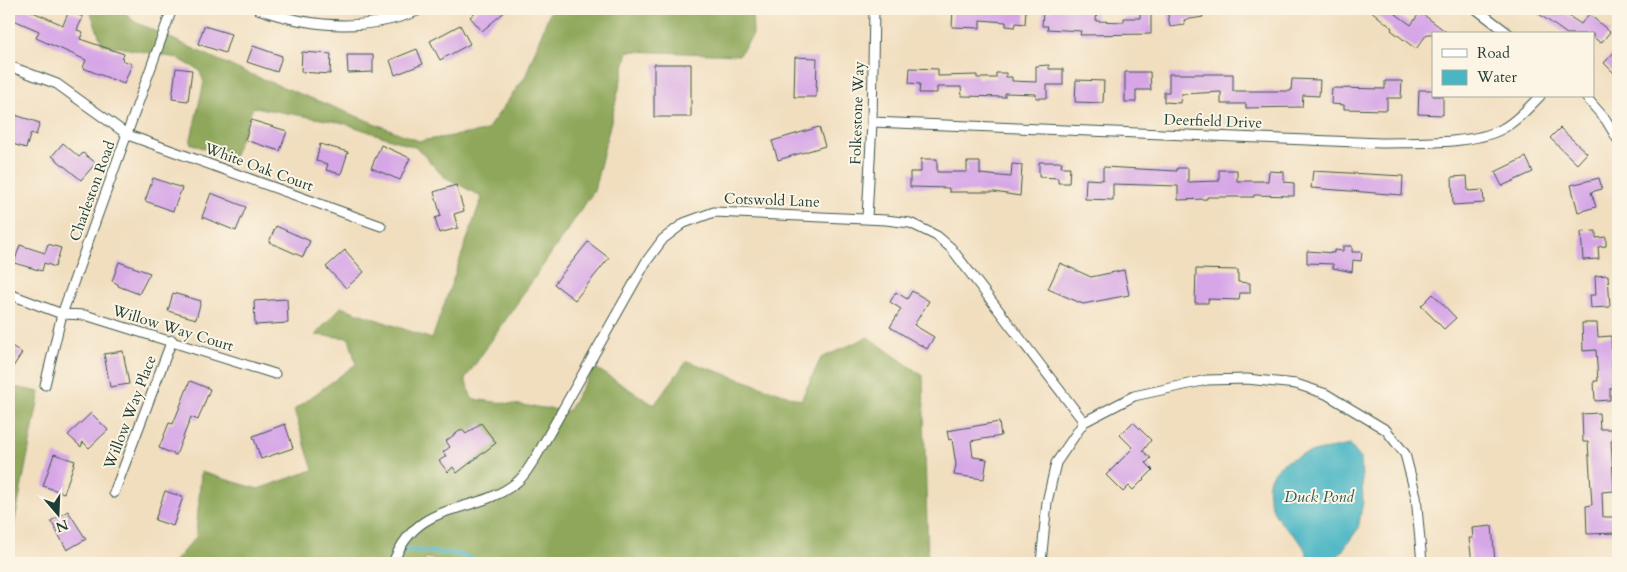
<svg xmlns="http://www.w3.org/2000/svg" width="1627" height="572" font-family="Cardo,serif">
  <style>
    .forest { fill: #8ea75a; stroke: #567247 }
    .water { fill: #49b6c4; stroke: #347a7c }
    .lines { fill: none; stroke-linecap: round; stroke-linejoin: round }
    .stream { stroke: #49b6c4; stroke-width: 4 }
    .building { fill: #d6a6e7 }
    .street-casing { stroke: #3e5549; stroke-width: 11 }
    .street { stroke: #fff; stroke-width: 9 }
    .labels { text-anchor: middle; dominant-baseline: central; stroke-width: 4; stroke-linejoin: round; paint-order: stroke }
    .street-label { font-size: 15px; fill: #1f3d34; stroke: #fcf5e5 }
    .water-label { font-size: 16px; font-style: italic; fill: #2a5b58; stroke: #fcf5e5 }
  </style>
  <rect width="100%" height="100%" fill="#fcf5e5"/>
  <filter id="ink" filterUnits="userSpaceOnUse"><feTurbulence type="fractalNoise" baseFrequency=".02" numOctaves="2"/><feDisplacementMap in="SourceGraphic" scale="10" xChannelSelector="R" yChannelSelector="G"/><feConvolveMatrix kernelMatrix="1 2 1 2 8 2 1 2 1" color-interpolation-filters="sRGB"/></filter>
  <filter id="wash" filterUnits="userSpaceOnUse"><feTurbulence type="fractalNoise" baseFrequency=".0096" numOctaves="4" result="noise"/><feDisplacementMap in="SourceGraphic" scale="20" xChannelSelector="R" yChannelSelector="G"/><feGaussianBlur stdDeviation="1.12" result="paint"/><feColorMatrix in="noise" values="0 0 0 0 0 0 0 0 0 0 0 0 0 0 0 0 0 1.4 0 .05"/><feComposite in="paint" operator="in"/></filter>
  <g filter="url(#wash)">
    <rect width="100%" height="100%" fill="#f1debf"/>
    <!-- forest -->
    <path class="forest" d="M84 9H123L133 21 240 70 419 141 486 131 525 77 551 9H752L753 35 739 55 628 51 594 191 465 379 472 399 568 411 594 367 654 405 687 361 801 400 821 358 868 337 923 376 928 563H448L426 558 424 563H173L196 537 201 472 258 489 313 470 294 410 356 364 349 338 315 335 341 307 432 339 482 197 443 176 417 148 343 123 253 107 232 160 190 143 204 82 199 70 177 58 102 44 91 13Z
      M9 386 40 392 9 551Z"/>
    <!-- water -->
    <path class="water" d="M1350 445 1361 459 1363 502 1358 529 1333 563H1311C1308 558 1306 551 1303 546 1296 534 1281 527 1275 514 1248 457 1309 453 1350 445Z"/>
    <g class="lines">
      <!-- stream -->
      <path class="stream" d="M406 550 458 554 484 563"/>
    </g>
    <g id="blocks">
      <!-- building -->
      <path class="building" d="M9 9H26L63 25 69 11 83 17 77 30 83 32 80 39 124 54 122 60 132 64 124 84 83 68 86 60 36 38 39 31 9 18Z
        M479 9H508L482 31 470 17Z
        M953 9 995 12V9H1026L1025 24 1016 23 1015 27 1006 26V22L980 20V28L952 27Z
        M1051 9H1097L1096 21 1124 22V18H1140V9H1151V34L1080 35 1081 31 1047 29 1048 26H1042L1043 11H1051Z
        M1167 9H1201L1203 17 1184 20 1185 25 1170 27Z
        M1369 9H1389L1411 25 1420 12 1449 34H1427L1416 49 1391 30 1392 28Z
        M1532 9H1558L1581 24 1589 14 1610 32 1601 43 1593 37V34H1567Z
        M460 25 470 44 440 60 430 41Z
        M204 26 231 34 225 53 198 44Z
        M253 46 282 56 277 72 247 62Z
        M1618 48V77L1604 63Z
        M417 49 423 64 395 75 390 60Z
        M302 52 331 54 330 74 301 72Z
        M347 55H373V72L348 73Z
        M795 57 817 58 816 97H794Z
        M654 64H691V117H654Z
        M1049 65V69H1063V85H1047V98H1036V94L1005 93V97L962 96 961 87H937V93H919L920 84 909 83 910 68 938 69V76L977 75V78H996V73H1006V77H1012V81L1036 82V66Z
        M176 68 192 70 188 101 172 99Z
        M1125 72H1150L1151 90H1136V102H1125Z
        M1169 74H1233V91H1291L1292 79 1320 80 1319 96 1303 95 1302 107 1246 108V104H1221V92L1181 94 1180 103 1164 102V92H1169Z
        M1076 80 1104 81 1103 103 1075 102Z
        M1385 81H1402L1401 98H1387V110L1344 109V105L1331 104 1332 88 1385 89Z
        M1419 90H1433V96H1443V115L1418 114Z
        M9 113 40 123 36 135 31 133 26 148 9 143Z
        M251 120 287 131 280 151 245 140Z
        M819 127 825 146 778 160 772 141Z
        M1560 128 1587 153 1577 164 1550 138Z
        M63 143 79 157 83 153 96 163 81 180 52 156Z
        M320 144 348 152 341 174 326 170 328 164 316 161Z
        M381 145 410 158 400 180 371 168Z
        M1526 157 1533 172 1502 186 1495 172Z
        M921 159H937V172H967V162H980V174L1011 177 1012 164 1022 165 1020 196 994 192H949V188L910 187V172H921Z
        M1039 162H1062L1061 167H1070L1069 183H1058V178L1039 177Z
        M1103 167 1177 171V168H1188V182L1219 181V170H1237V181H1268L1269 171 1284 172V182L1294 183V196L1254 195V197H1207V199L1178 200V186L1113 184V200L1085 199 1086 179 1103 180Z
        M1313 171 1403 176 1402 195 1311 188Z
        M1467 176 1468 191 1483 190 1484 203 1453 205 1452 177Z
        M153 178 182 188 173 211 145 201Z
        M1599 178 1602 189 1591 192 1596 207 1578 212 1571 185Z
        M456 185 464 211 454 214 458 228 439 233 435 218 441 216 434 192Z
        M211 193 246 207 236 231 202 217Z
        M276 226 310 241 303 257 269 242Z
        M1596 231V238L1606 237V246L1598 247 1599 259 1583 260 1581 232Z
        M588 242 609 258 575 300 554 284Z
        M48 244 61 248 55 267 44 263 42 271 14 263 20 245 45 253Z
        M1343 246H1352V252H1362L1361 261 1353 260 1352 272 1333 268V264L1307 263V251L1334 253V250L1343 251Z
        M345 250 364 272 346 288 326 267Z
        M119 262 150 273 139 294 118 286V284L112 281Z
        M1060 263 1091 277 1124 270 1129 295 1083 304 1048 289Z
        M1196 269 1238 270V282L1250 283V293H1240L1239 300 1208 299V303H1195Z
        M1608 275 1610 307 1591 308 1590 295H1596L1595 276Z
        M912 291 929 301 914 325 934 337 927 349 890 327 901 309 890 302 896 292 907 299Z
        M173 293 201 301 196 319 168 311Z
        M1433 294 1456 318 1444 329 1421 306Z
        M287 299 288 323 255 325 254 301Z
        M1582 323H1597L1598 337 1611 336 1613 388H1610V400L1595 401 1594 381H1598L1596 350 1583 351Z
        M9 344 22 353 9 373Z
        M123 351 129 384 110 387 104 354Z
        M190 381 210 389 198 420 191 417 176 455 159 448 169 423 173 424Z
        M91 413 108 430 89 448 83 442 81 447 68 435Z
        M1599 413 1600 429H1612L1613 441H1611L1614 491 1602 492 1603 517H1616V533L1587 534 1586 506 1592 505 1588 442H1583L1582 414Z
        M999 422 1001 436 971 441 973 457 987 459 984 479 954 475 956 465 952 439 949 440 947 431Z
        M1133 422 1151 440 1143 451 1151 458 1146 463 1153 470 1133 490 1129 486 1123 492 1106 475 1133 448 1120 435Z
        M481 423 496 443 457 473 453 467 448 472 439 461 446 456 443 452 450 447 446 441 462 429 466 434Z
        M285 424 293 448 261 459 253 436Z
        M54 454 75 461 64 493 43 486Z
        M165 491 183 497 173 526 155 520Z
        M68 511 86 539 67 550 51 521Z
        M1492 526 1495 563H1472L1469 538H1473L1472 528Z"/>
    </g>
  </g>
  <g filter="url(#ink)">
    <use href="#blocks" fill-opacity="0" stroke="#3e5549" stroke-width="1"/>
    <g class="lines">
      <defs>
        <path id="street" d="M258 9C312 28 369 32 422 9
          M1476 9 1509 34
          M9 66 57 84 128 135 381 226
          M1585 96 1606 120 1618 140
          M872 122 1381 143C1415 142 1472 145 1502 129 1517 121 1528 108 1540 96
          M867 218 872 122 874 9
          M9 294 62 314 85 315 275 374
          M45 385 62 314 172 9
          M114 493 172 340
          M393 563C419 496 472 518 517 482 525 476 530 465 536 457L646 262 663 239 684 223 714 212 886 220 910 223 937 236 951 248 1084 422
          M1041 563 1047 502 1056 463 1084 422 1134 396 1207 380 1247 379 1296 384 1326 394 1386 430 1405 454 1416 496 1422 563"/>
      </defs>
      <!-- street casing -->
      <use href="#street" class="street-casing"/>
      <!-- street -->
      <use href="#street" class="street"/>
    </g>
  </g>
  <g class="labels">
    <!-- street labels -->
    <g class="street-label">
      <text transform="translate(857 113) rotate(-88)">Folkestone Way</text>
      <text transform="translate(1213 121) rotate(2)">Deerfield Drive</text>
      <text transform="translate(259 167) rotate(20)">White Oak Court</text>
      <text transform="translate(92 191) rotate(-70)">Charleston Road</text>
      <text transform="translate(772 200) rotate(2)">Cotswold Lane</text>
      <text transform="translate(173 328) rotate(17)">Willow Way Court</text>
      <text transform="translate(130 412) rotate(-69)">Willow Way Place</text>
    </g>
    <!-- water labels -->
    <g class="water-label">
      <text x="1319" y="497">Duck Pond</text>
    </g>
  </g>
  <!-- margin -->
  <rect width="1627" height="572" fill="none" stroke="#fcf5e5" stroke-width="30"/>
  <!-- legend -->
  <rect x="1432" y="32" width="162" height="65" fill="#fcf5e5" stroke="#a4ab9e"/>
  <rect x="1442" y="49" width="25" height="8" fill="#ffffff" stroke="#a4ab9e"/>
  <text x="1477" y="58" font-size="15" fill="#1f3d34">Road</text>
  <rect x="1442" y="70" width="25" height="15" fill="#49b6c4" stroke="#a4ab9e"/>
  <text x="1477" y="82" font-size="15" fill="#1f3d34">Water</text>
  <!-- north arrow -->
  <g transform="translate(58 514) rotate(161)" stroke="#fcf5e5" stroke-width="4" paint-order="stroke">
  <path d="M0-4L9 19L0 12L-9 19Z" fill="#1f3d34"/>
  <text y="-8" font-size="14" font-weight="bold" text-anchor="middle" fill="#1f3d34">N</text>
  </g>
</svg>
